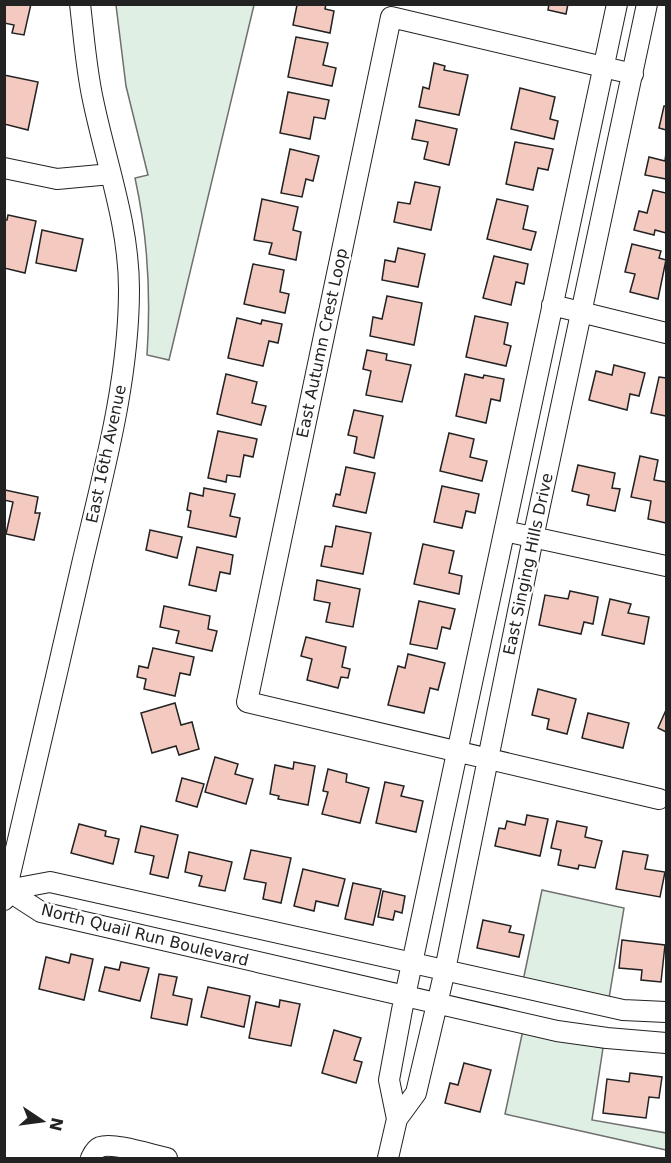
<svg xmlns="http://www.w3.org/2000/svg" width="671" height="1163" font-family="'DejaVu Sans',sans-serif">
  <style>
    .green { fill: #e0efe3; stroke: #6f6f6f; stroke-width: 1.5 }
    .building { fill: #f3c9c0; stroke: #222; stroke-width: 1.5 }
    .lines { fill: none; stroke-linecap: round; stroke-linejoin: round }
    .minor-casing { stroke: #222; stroke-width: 22 }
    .minor { stroke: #fff; stroke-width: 20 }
    .labels { text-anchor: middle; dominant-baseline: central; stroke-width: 4.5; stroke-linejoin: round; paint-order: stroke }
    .street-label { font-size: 16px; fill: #222; stroke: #fff }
  </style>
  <rect width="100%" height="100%" fill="#fff"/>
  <!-- green -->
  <path class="green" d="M116 5H254L169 360 147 355C151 295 148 237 135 178L148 175 126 86Z
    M542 890 624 908 609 998 523 981Z
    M523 1030 558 1039 603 1048 592 1120 666 1133V1150L505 1114Z"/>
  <!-- building -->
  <path class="building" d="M4 4H31L24 35 12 33 14 25 4 23Z
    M293 4H326L325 9 334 11 330 33 293 25 297 5Z
    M549 4H568L566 14 548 10Z
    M296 37 328 43 323 65 336 68 332 86 288 77Z
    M434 63 445 66 444 70 468 75 459 115 419 107 423 87 429 89Z
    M4 75 38 82 28 130 4 124Z
    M520 88 555 97 550 119 558 121 554 139 511 129Z
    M288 92 329 100 325 119 314 117 310 139 280 133Z
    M664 106H666V130L659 128Z
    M416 120 457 129 449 165 424 159 428 142 412 139Z
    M515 142 553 149 548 170 538 168 533 190 506 184Z
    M290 149 319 156 313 181 306 179 302 197 281 193Z
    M666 153V179L645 175 649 157 665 161Z
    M415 182 440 187 431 230 394 222 398 202 410 204Z
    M653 190 666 193V233L655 230 654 235 634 230 639 211 647 213Z
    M262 199 298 207 293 230 301 232 296 260 269 254 272 243 254 240Z
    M497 199 528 206 523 229 536 232 531 250 487 239Z
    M8 215 36 221 25 273 4 268V220H7Z
    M42 230 83 239 76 271 36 263Z
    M632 244 661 251 659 258 666 260 658 299 630 292 635 274 625 272Z
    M398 248 425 254 418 287 382 280 385 260 395 262Z
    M494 256 528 264 524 284 516 282 511 305 483 298Z
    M253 264 284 270 280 292 289 294 285 313 244 304Z
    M387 296 422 303 414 345 370 336 373 317 382 319Z
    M475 316 508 323 504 344 511 346 506 366 466 357Z
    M237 318 261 324 262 320 282 324 278 343 269 341 263 366 228 358Z
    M367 350 387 354 386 360 411 365 402 402 366 395 371 371 363 369Z
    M614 365 645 373 639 396 630 394 627 410 589 400 596 371 612 375Z
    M226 374 257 382 252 403 266 406 261 425 217 414Z
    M465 374 483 378 484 375 504 379 500 401 491 399 486 423 456 416Z
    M659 377 666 378V416L651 413Z
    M354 410 383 416 374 458 354 453 357 437 348 435Z
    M218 431 257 439 253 457 244 455 240 477 227 475 226 482 208 478Z
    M449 433 474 439 470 457 487 461 482 481 440 471Z
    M640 456 658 460 654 480 666 482V523L648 519 651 501 631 497Z
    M578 465 615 473 612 488 620 489 615 511 587 505 589 495 572 491Z
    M346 467 375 473 366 513 333 506 336 494 340 495Z
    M442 486 479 494 475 513 466 511 462 528 434 522Z
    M204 488 235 494 230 516 240 518 236 537 188 527 191 511 187 510 190 493 203 496Z
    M5 490 38 497 35 513H40L34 540 6 534 13 502 4 500Z
    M336 526 371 533 363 574 321 566 325 546 332 547Z
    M150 530 182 537 177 558 146 550Z
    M423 544 454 551 449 573 462 576 459 594 414 584Z
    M197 547 233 555 230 574 220 572 216 591 189 585Z
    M317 580 360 589 353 627 326 622 330 603 314 600Z
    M570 591 598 597 593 624 584 622 581 634 539 625 545 595 568 599Z
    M610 599 631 604 628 613 649 617 644 644 602 635Z
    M419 601 455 609 450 629 442 627 437 649 410 644Z
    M164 606 210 616 208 629 217 631 212 651 176 643 179 631 160 627Z
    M306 637 346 647 342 667 350 669 348 678 341 677 338 688 307 680 312 659 301 656Z
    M153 648 194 657 190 675 180 673 175 696 144 689 146 679 137 677 139 666 148 668Z
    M408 654 445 663 438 690 430 688 424 713 388 705 398 666 405 668Z
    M538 689 576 699 567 734 547 729 549 719 532 715Z
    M175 703 181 725 192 722 199 749 179 755 176 746 152 753 141 713Z
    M666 710V732L658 728Z
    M588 713 629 723 623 748 582 738Z
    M215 757 238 764 235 774 253 779 246 804 205 792Z
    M294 762 315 766 308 805 278 799 279 796 270 794 275 765 293 769Z
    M328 769 347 774 346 782 369 788 360 823 322 814 328 792 323 791Z
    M182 778 204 784 197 807 176 801Z
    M385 782 404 786 401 796 423 801 416 832 376 823Z
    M527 815 548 819 540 856 495 846 499 828 505 829 507 821 525 825Z
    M557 821 587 827 585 837 602 841 595 868 579 865 578 869 558 865 561 850 551 848Z
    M79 824 106 831 105 836 119 839 113 864 71 853Z
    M141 826 178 835 168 878 150 874 154 856 135 852Z
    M251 850 291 858 281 903 263 899 266 883 244 879Z
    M623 851 648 855 645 869 665 872 660 897 616 889Z
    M189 852 232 862 225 891 199 886 202 876 185 872Z
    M303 869 345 879 338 906 316 901 314 911 294 906Z
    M353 883 381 889 373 925 345 919Z
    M383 891 405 896 402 913 395 911 393 920 378 917Z
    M483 920 511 926 509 932 524 935 519 957 477 948Z
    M622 940 665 945 661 982 641 980 642 970 619 968Z
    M71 954 93 959 84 1000 39 989 46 957 69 963Z
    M121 962 149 968 140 1001 99 991 105 967 119 970Z
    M159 974 177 977 173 995 192 999 187 1025 151 1018Z
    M208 987 250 996 244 1027 201 1017Z
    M280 1000 300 1004 291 1046 249 1038 256 1002 279 1007Z
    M334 1030 361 1038 354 1060 362 1062 356 1083 322 1073Z
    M464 1063 491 1070 480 1112 445 1103 450 1083 458 1085Z
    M630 1073 662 1077 659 1098 649 1097 646 1118 603 1113 607 1079 629 1082Z"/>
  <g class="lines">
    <defs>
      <path id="minor" d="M633 74 391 17 247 702 659 799
        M4 168 57 179 111 174
        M552 305 666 333
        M505 531 666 566
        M7 890 41 912 557 1031 607 1038 666 1043
        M7 890 50 882 623 1010 666 1012
        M4 900C31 788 56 676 82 564 103 474 129 382 129 289 129 224 106 163 93 100 86 68 84 37 80 4
        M397 1119 389 1080 402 1010 617 4
        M91 1158C93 1154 95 1149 100 1147 114 1142 152 1155 167 1158
        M388 1158 397 1119 416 1093 445 970 533 538 647 4"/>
    </defs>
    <!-- minor casing -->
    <use href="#minor" class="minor-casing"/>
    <!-- minor -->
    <use href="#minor" class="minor"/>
  </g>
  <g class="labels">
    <!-- street labels -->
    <g class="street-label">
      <text transform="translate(322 343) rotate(-78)">East Autumn Crest Loop</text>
      <text transform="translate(106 454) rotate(-78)">East 16th Avenue</text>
      <text transform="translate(528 564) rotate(-78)">East Singing Hills Drive</text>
      <text transform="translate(145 935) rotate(14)">North Quail Run Boulevard</text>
    </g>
  </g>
  <!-- border -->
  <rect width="671" height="1163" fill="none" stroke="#222222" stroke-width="12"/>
  <!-- north arrow -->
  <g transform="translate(42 1121) rotate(103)" stroke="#ffffff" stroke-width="4.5" paint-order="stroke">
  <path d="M0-4.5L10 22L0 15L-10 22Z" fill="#222222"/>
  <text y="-9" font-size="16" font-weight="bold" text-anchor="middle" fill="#222222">N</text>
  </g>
</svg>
